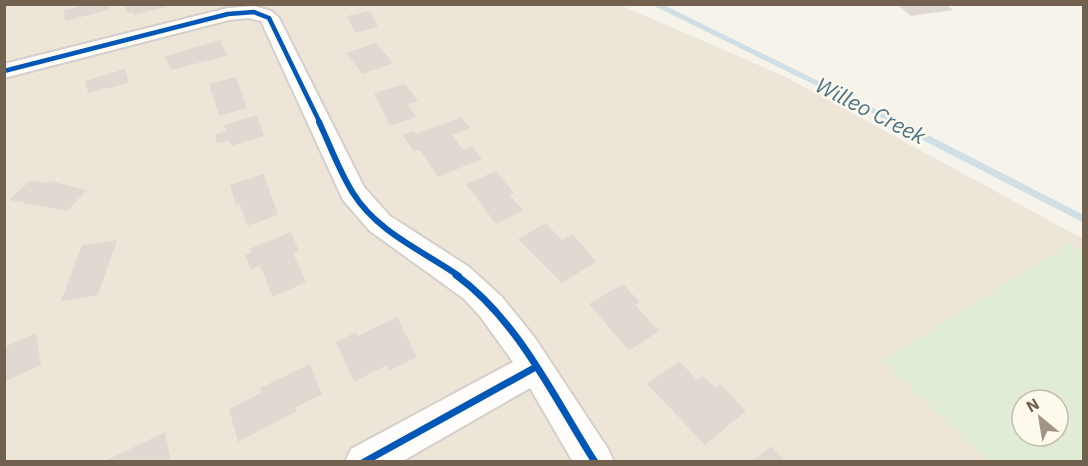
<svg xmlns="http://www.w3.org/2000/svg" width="1088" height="466" font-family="'IBM Plex Sans',sans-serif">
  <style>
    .residential { fill: #ede6d8; fill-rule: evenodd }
    .green { fill: #e1ecd7; fill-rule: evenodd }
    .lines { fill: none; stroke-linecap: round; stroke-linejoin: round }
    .stream-far1 { stroke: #cfdfe5; stroke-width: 5 }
    .stream { stroke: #cfdfe5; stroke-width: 7 }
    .building { fill: #e0d9d1 }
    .minor-casing { stroke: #d4cfc8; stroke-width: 4 }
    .minor { fill: #fefdfc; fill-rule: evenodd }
    .cycleway-far2-casing { stroke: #fdfaed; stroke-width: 8 }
    .cycleway-far1-casing { stroke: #fdfaed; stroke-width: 10 }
    .cycleway-casing { stroke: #fdfaed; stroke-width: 10 }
    .cycleway-far2 { stroke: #0057b8; stroke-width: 4.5 }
    .cycleway-far1 { stroke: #0057b8; stroke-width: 6 }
    .cycleway { stroke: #0057b8; stroke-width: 7 }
    .labels { text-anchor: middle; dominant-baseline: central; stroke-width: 4.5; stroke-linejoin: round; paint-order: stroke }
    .water-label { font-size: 22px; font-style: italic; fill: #4d7589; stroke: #fdfaed }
  </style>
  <rect width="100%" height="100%" fill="#f6f3eb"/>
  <!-- residential -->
  <path class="residential" d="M4 5H620L784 76 1083 239V461H5ZM1022 400H1058V436H1022Z"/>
  <!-- green -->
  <path class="green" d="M1070 243 1083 252V461H988L882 361ZM1022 400H1058V436H1022Z"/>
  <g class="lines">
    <!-- stream-far1 -->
    <path class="stream-far1" d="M656 4 898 123"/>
    <!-- stream -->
    <path class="stream" d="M895 122 1084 219"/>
  </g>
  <!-- building -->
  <path class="building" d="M90 4H108L109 10 65 21 64 10Z
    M125 4H172V5L134 15 133 12 127 13Z
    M897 4H945L953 10 911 16Z
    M370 11 378 27 355 33 347 16Z
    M220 40 227 56 171 70 165 56Z
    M376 43 393 63 362 74 346 53Z
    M125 69 129 83 88 93 85 81Z
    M236 77 247 108 219 116 209 84Z
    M405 84 418 101 408 104 416 117 390 126 374 93Z
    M257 115 264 136 231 146 229 140 217 144 215 134 226 131 224 125Z
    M461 117 470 128 452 135 463 150 472 146 482 159 438 177 420 150 414 152 402 135 414 131 416 134Z
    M496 171 514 193 510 195 523 211 496 224 466 184Z
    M264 174 278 215 247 226 240 204 236 205 230 185Z
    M31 180 48 183 50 181 87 190 67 211 9 200Z
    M546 223 562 240 573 234 596 262 562 283 518 239Z
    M291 232 299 251 293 253 306 282 273 297 260 266 251 270 245 255 251 253 249 249Z
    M117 240 98 295 61 301 82 245Z
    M623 284 640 302 635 305 659 331 629 351 589 304Z
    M397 317 417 357 389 371 387 365 354 382 336 342 356 332 358 336Z
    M36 333 41 365 4 382V347Z
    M679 361 697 380 703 376 716 388 721 384 746 411 705 445 647 384Z
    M310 364 322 394 296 407 297 411 238 442 229 409 261 393 260 388Z
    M165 432 171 462H103Z
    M771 446 785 462H751Z"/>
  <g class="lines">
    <defs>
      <path id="minor" d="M254 6 271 11 279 18 364 187 390 216 469 267 502 297 535 338 608 449 614 462H573L530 388 401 462H345L351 449 513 362 480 316 463 298 370 231 343 200 261 21 249 18 229 20 4 78V64L228 8Z"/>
    </defs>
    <!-- minor casing -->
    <use href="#minor" class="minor-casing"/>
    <!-- minor -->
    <use href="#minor" class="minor"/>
    <defs>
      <path id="cycleway-far2" d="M4 71 228 14 254 12 269 18 320 123"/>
      <path id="cycleway-far1" d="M319 122C330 145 339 171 353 193 377 232 423 251 459 276"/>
      <path id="cycleway" d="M456 275C519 321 554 398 595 462
        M364 462 534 368"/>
    </defs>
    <!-- cycleway-far2 casing -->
    <use href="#cycleway-far2" class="cycleway-far2-casing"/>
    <!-- cycleway-far1 casing -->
    <use href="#cycleway-far1" class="cycleway-far1-casing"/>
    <!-- cycleway casing -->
    <use href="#cycleway" class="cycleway-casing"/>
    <!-- cycleway-far2 -->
    <use href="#cycleway-far2" class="cycleway-far2"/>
    <!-- cycleway-far1 -->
    <use href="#cycleway-far1" class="cycleway-far1"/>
    <!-- cycleway -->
    <use href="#cycleway" class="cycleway"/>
  </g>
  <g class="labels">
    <!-- water labels -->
    <g class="water-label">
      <text transform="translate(871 110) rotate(27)">Willeo Creek</text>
    </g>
  </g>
  <!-- border -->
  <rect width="1088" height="466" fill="none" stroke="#71614e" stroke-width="12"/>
  <!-- north arrow -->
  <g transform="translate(1040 418) rotate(330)"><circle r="28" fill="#fdfaed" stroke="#c5bdad" stroke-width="1.5"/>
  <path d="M0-4.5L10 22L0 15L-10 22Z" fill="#a09485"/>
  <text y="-9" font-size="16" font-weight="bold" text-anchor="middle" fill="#71614e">N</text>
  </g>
</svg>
